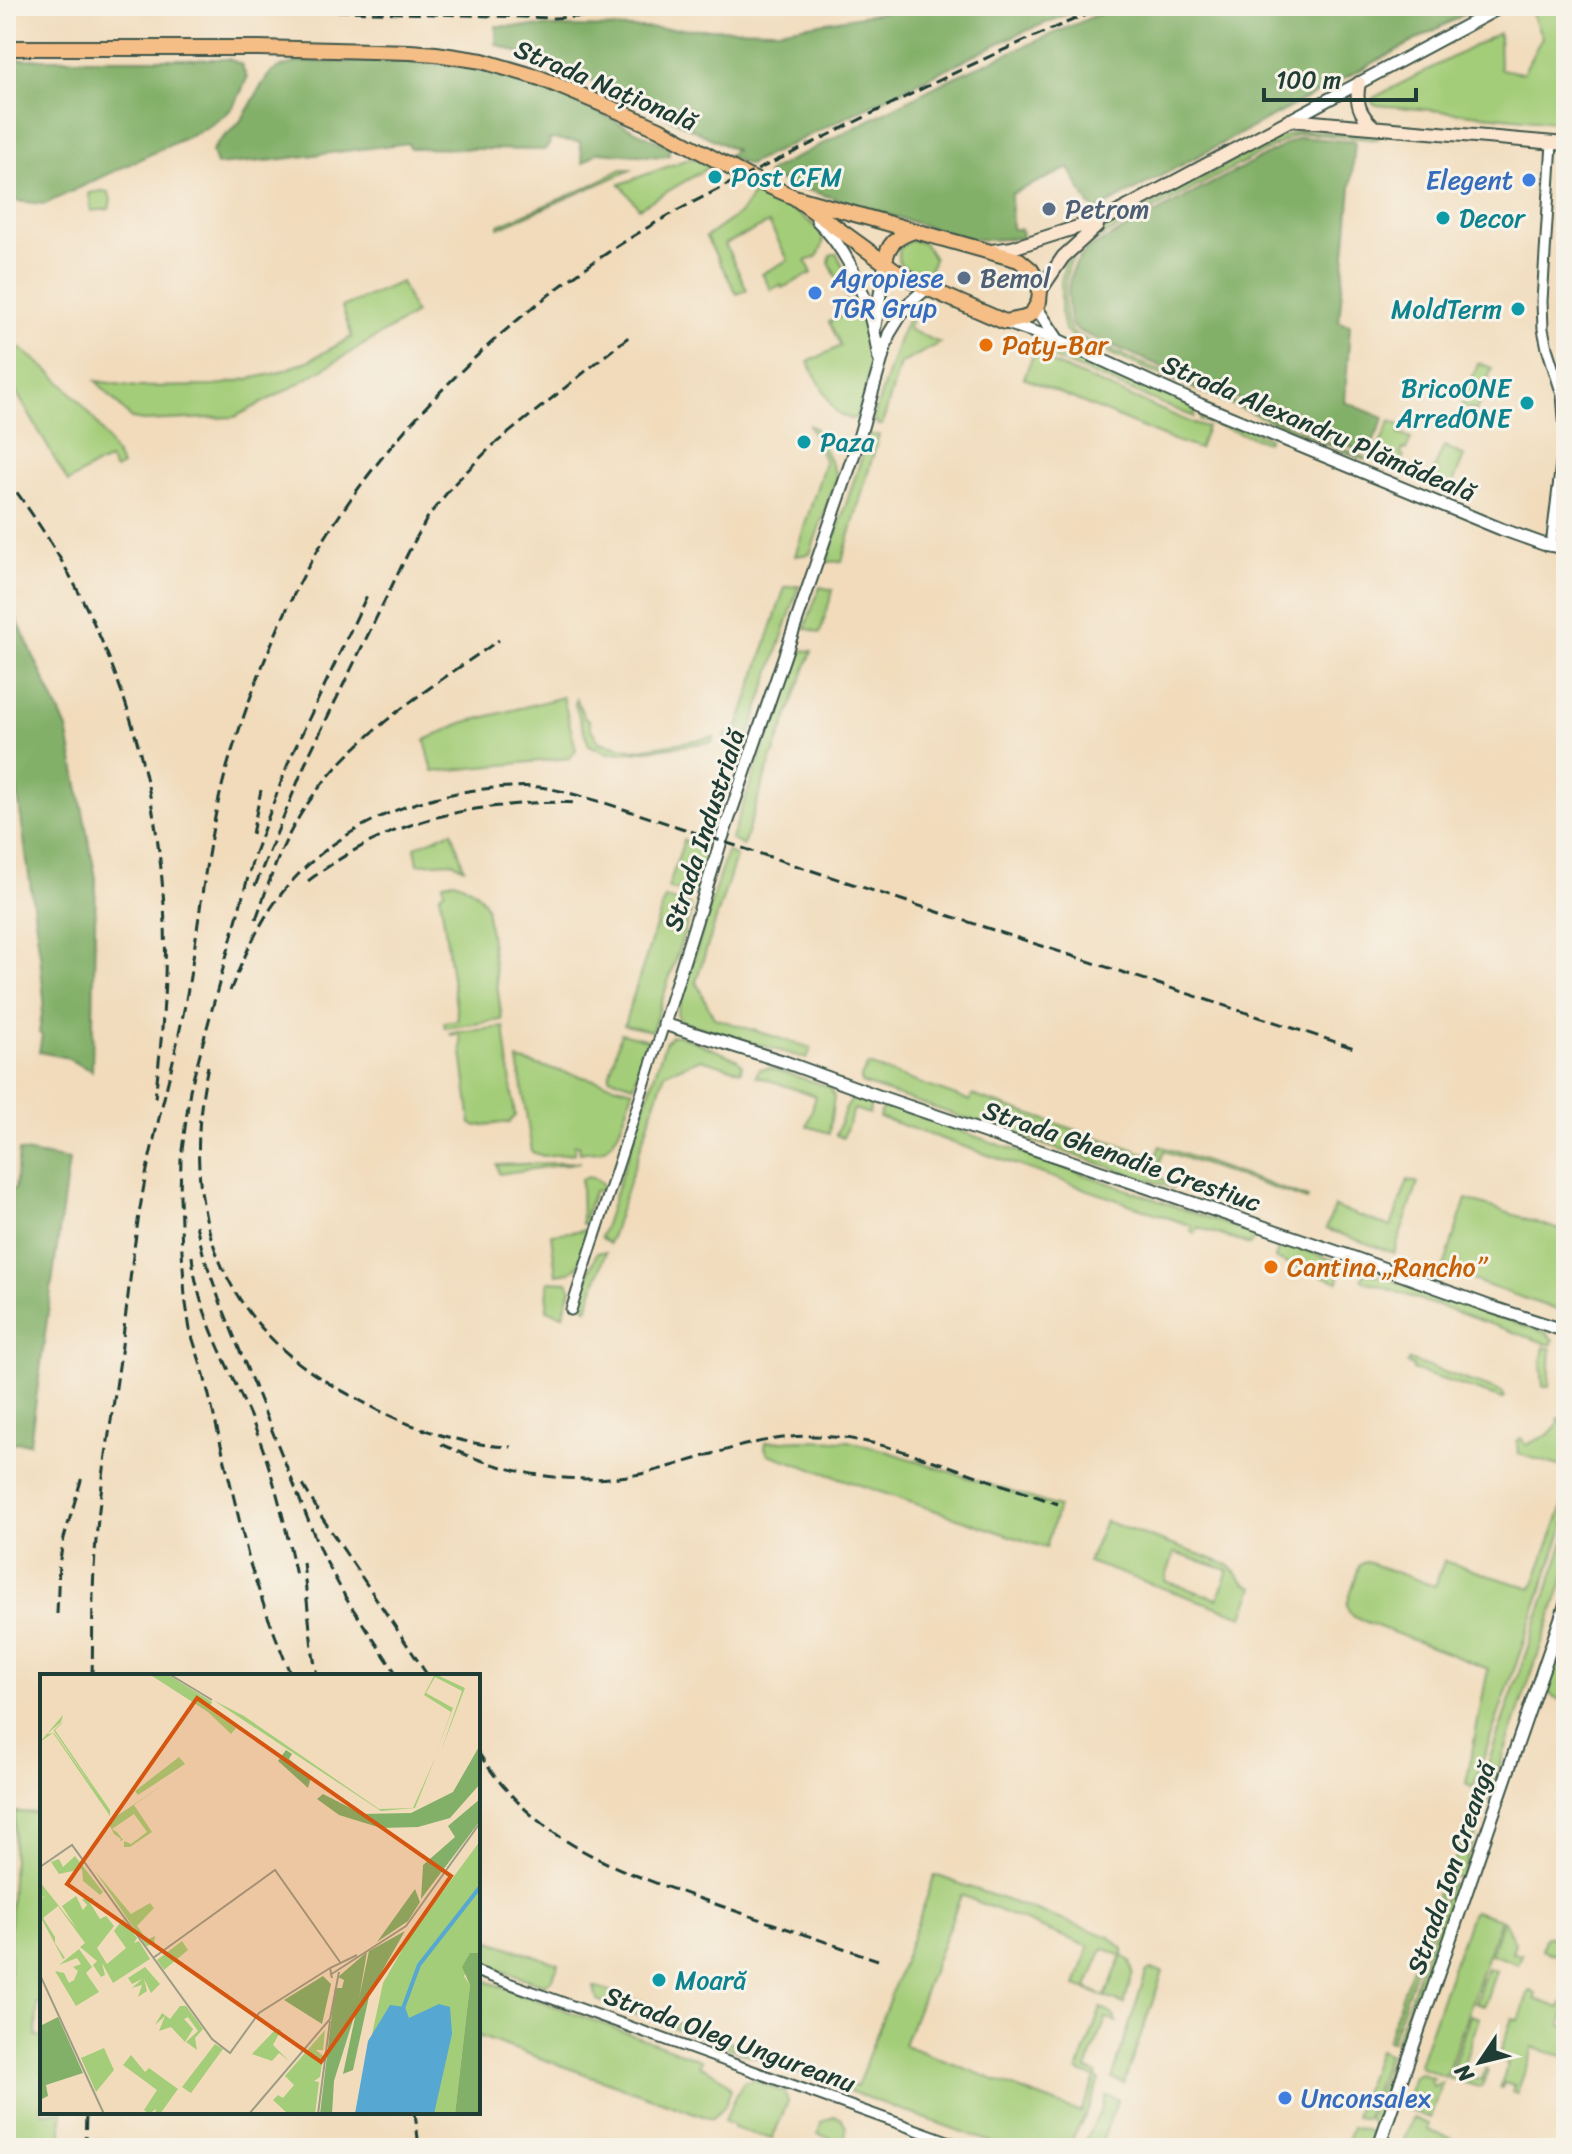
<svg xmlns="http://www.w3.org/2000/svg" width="1572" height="2154" font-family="Sriracha,sans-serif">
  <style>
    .green { fill: #a4cd79; stroke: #628556; stroke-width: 2; fill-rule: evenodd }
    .forest { fill: #83b069; stroke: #51764e; stroke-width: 2 }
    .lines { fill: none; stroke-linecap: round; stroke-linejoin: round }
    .minor-casing { stroke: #3e5548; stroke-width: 13 }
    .tertiary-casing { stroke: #3e5548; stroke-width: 15 }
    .secondary-casing { stroke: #3e5548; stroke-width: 16 }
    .primary-casing { stroke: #3e5548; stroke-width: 18 }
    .minor { stroke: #fff; stroke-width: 9 }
    .tertiary { stroke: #fff; stroke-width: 11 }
    .secondary { stroke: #fbe5cf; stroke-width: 12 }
    .primary { stroke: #f5be86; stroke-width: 14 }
    .rail { stroke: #1f3d34; stroke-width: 3; stroke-dasharray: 12 6; stroke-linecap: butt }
    .culture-dot { fill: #0f9aa8; stroke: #f7f3e8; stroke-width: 3 }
    .shop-dot { fill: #3f7fe0; stroke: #f7f3e8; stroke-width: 3 }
    .service-dot { fill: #5c6f8a; stroke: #f7f3e8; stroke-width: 3 }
    .food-dot { fill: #e8710a; stroke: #f7f3e8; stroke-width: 3 }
    .labels { text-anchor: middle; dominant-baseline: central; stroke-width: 6; stroke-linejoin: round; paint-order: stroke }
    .street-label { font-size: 26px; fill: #1f3d34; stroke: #f7f3e8 }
    .culture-label { font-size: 26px; fill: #0d838f; stroke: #f7f3e8; text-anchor: start }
    .shop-label { font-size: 26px; fill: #366cbe; stroke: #f7f3e8; text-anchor: start }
    .service-label { font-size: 26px; fill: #4e5e75; stroke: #f7f3e8; text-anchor: start }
    .food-label { font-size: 26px; fill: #c56008; stroke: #f7f3e8; text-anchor: start }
    .inset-river { fill: none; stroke: #56a7d1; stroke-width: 4 }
    .inset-road { fill: none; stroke: #9d9c85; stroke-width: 2 }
    .view { fill: #d45610; fill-opacity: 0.15; stroke: #d45610; stroke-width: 4 }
    .inset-edge { fill: none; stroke: #1f3d34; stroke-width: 4 }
  </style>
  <rect width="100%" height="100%" fill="#f7f3e8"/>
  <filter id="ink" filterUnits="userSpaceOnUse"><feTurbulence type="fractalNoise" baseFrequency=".0125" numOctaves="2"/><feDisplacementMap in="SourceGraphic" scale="16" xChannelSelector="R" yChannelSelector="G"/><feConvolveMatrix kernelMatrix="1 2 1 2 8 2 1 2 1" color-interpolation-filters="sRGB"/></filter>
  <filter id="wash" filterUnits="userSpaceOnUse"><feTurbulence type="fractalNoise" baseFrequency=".006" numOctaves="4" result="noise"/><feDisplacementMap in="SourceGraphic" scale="32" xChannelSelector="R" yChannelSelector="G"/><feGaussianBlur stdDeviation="1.8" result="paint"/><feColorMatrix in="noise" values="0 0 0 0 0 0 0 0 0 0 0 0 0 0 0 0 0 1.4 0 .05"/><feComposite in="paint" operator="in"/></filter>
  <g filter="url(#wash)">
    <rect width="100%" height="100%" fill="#f1dbbb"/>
    <!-- green -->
    <path class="green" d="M1546 6H1566V123L1377 105 1372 103 1373 98 1499 33 1500 69 1523 73 1542 37 1532 14Z
      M1301 130 1376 136 1379 140 1304 133 1297 134 1090 243C1083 247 1076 253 1072 260 1064 273 1061 316 1070 329 1072 332 1076 335 1080 337L1366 458 1364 460 1075 339 1065 330 1061 313V281L1065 263 1093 236 1275 139Z
      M688 159H697L711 166 639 208 620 184Z
      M622 169H633L499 228V225L588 187Z
      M756 190C771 198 821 222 823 239 824 246 820 251 817 257L806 261 812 273 782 288 780 285 771 290 762 274 788 260 769 223 725 244 747 290 737 294 706 237 740 213Z
      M102 191 108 192 111 199 109 209 91 211 89 193Z
      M911 240 924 243 934 259 928 274C918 276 904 269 898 261L900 247Z
      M833 254H837L855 293 851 299 847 298 829 263 830 256Z
      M401 282 415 314 291 388 235 417 143 421 132 419 96 381 137 387 214 386 277 373 310 360 352 337 342 307Z
      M855 309 860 310C872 347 873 381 857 417L852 419 839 415 832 406 808 362 841 346 829 322Z
      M909 316 912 319 908 329 940 343 900 364 882 425H878L873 419 899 339Z
      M6 339C39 360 69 387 93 418 104 433 113 450 122 466L115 470 109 460 96 465 68 482 6 374Z
      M1039 342 1190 405 1194 411V417L1036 351Z
      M1033 355 1192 423 1207 427 1199 449 1167 438 1024 378Z
      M1478 363 1492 368 1476 411 1462 406Z
      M1207 412 1269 438 1267 442 1200 420 1202 415Z
      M1390 421 1402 426 1399 434 1411 439 1406 450 1403 449 1401 454 1404 456 1399 467 1375 456Z
      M809 425 815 428 837 476 810 554 795 556 825 462Z
      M869 435H879L842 561 827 562Z
      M1444 446 1464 456 1451 488 1430 478Z
      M799 586 746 746 726 741 725 735 736 733 785 587Z
      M820 587 833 590 820 633 805 628Z
      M798 650 812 651 765 777 743 846 731 839Z
      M563 697 576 750 570 758 433 772 425 740 462 723Z
      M576 699 585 719 589 720 590 727 599 742 634 750 714 737 712 742 632 752 607 753 589 745 575 705Z
      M452 831 464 868 453 862 418 864 415 847Z
      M684 840 710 849 695 895 668 888Z
      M727 851 736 857 696 982 714 1018 811 1048 807 1059 680 1021 677 1013Z
      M454 881C470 887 478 891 486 906L502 1020 445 1028 444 1022 458 1020 440 894 444 891 443 883Z
      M665 898 689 905 691 912 652 1031 624 1025Z
      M504 1027 515 1116 510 1122 476 1126 471 1124 460 1035H451L450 1033Z
      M621 1033 648 1040 634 1085 609 1077Z
      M679 1035 737 1059 742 1064 741 1071 701 1059 665 1073 609 1244 601 1237 665 1043 671 1036Z
      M518 1060 633 1090C627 1107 619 1147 599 1151 592 1152 587 1151 580 1153L579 1145H574L575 1153 543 1156 532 1152Z
      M868 1065 970 1101 972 1095 1156 1157 1160 1146 1308 1198 1307 1200 1164 1151 1155 1176 1173 1183 1172 1188 861 1083V1077Z
      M770 1068 830 1087 834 1097 829 1133 807 1126 816 1096 756 1076 759 1069Z
      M861 1096 871 1100 869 1114 854 1109 843 1138 836 1135 845 1110 853 1098Z
      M883 1104 1257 1235 1250 1245 1198 1227 1195 1234 1191 1232 1192 1226 879 1117Z
      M581 1162 499 1174 497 1165Z
      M589 1177C597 1179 602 1181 604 1190L594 1191 585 1217 591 1222 582 1224 581 1179Z
      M1408 1180 1418 1183 1394 1253 1326 1229 1334 1207 1391 1227Z
      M1466 1199 1566 1232V1313L1443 1270Z
      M593 1229 578 1266 570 1272 556 1274 551 1234Z
      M1284 1243 1342 1263 1338 1282 1275 1259 1279 1246Z
      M597 1252H606L587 1309 579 1300Z
      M1368 1272 1547 1333 1553 1340 1551 1345 1362 1280 1364 1274Z
      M548 1281 568 1282 571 1288 563 1315 547 1310Z
      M1544 1347 1551 1349 1549 1387H1543L1541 1362Z
      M1409 1360 1502 1392 1505 1397 1503 1399 1413 1370V1366L1407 1364Z
      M1566 1415V1468L1518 1454 1517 1441 1521 1438 1526 1445 1548 1435 1560 1422 1558 1419Z
      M801 1440 848 1441 883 1450 1058 1507 1046 1548 768 1454 765 1448 766 1442Z
      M1566 1498V1520L1473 1788 1466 1784 1488 1669 1353 1617 1349 1612 1347 1605 1359 1566 1363 1563 1367 1562 1435 1586 1444 1561 1532 1589Z
      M1105 1521 1229 1565 1245 1583 1254 1587 1243 1616 1088 1562ZM1174 1553 1228 1570 1218 1599 1165 1581Z
      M1566 1536V1573L1461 1879 1450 1874Z
      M1566 1640V1685L1561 1701 1554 1698 1548 1691Z
      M15 1812 42 1813V2003L37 2004 36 2036 42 2037V2112H62V2148H6V2045L10 2044V1920Z
      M935 1875 1110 1937 1123 1949V1956L1130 1961 1133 1973 1124 2004 1076 1986 1089 1947 961 1895 904 2045 1081 2113 1095 2078 1078 2071 1101 2008 1113 2015 1117 2022 1106 2019 1086 2069 1097 2074 1096 2078 1099 2080 1089 2109 1067 2148H1007L597 2000 594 1986 646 2004 644 2011 857 2087ZM1103 1948 1122 1956 1105 1997 1087 1988Z
      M1443 1878 1447 1880 1391 2041 1387 2040Z
      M1450 1883 1458 1886 1402 2045 1395 2043Z
      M1474 1911 1500 1919 1446 2077 1422 2068 1419 2064 1471 1914Z
      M1502 1920 1504 1921 1515 1943 1512 1953 1522 1954 1518 1964 1491 1954Z
      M1550 1936 1566 1942V1958L1542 1950 1545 1938Z
      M478 1937 559 1964 551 1980 544 1985 478 1963Z
      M1487 1968 1496 1971 1484 2006 1475 2003Z
      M1150 1970 1163 1972 1124 2083 1112 2079 1146 1973Z
      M478 1978 701 2060 699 2065C712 2072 725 2076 731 2090L725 2105 712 2119 478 2036Z
      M1529 1991 1536 1993 1535 1999 1560 2008 1563 2002 1566 2003V2010L1561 2025 1566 2027V2057L1533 2048 1517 2093 1512 2092 1514 2086 1504 2083 1502 2088H1500L1508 2063 1498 2059 1512 2018 1519 2020Z
      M1470 2015 1479 2018 1461 2073 1481 2080 1486 2068 1488 2071 1482 2086 1479 2087 1449 2078Z
      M1378 2050 1388 2054 1365 2119 1355 2116Z
      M1392 2054 1397 2056 1398 2058 1377 2120 1370 2121 1368 2118Z
      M1420 2073 1434 2079 1430 2081 1433 2086 1442 2082 1430 2118 1406 2110 1404 2107 1414 2076Z
      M754 2080 784 2092 788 2102 772 2139 733 2128V2125L724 2121 741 2086 745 2081Z
      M1106 2095 1118 2099 1099 2148H1081L1100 2112Z
      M835 2116C848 2120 847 2131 844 2143L818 2134 822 2122Z
      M1412 2118 1428 2124 1427 2130 1479 2148H1401Z
      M1352 2127 1368 2131 1372 2136 1368 2148H1344Z"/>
    <!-- forest -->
    <path class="forest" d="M921 6H1088L1016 35 748 165 727 156 735 150 602 85 496 44V26L779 30Z
      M1127 6H1480L1097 210 1089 205 1069 168 1011 194 1012 229H1021L1022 238 987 240 964 238 788 184 767 175 771 170 954 77 1094 16Z
      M6 59H229L241 64 247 78C235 107 232 113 204 129L45 204 6 200Z
      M298 62C356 63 419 58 476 69 543 82 608 118 669 147V155L663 157 598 152 583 163 580 142 550 139 549 145 544 150 410 148 408 143 275 160 216 165 212 151C219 139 229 134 238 124 251 109 257 89 269 75 276 67 288 65 298 62Z
      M1300 137 1355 142 1339 322 1350 325 1345 402 1384 418 1368 454 1080 332 1072 326 1070 321C1066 293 1066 268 1089 248Z
      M6 596 67 729 96 878 92 1071 64 1057 39 1052 42 1035 39 1033 44 1000 40 954 17 789 6 759Z
      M19 1151 69 1160 30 1443 6 1442V1189H15Z"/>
  </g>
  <g filter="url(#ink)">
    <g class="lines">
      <defs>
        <path id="minor" d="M1551 546 1565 430 1562 395 1547 348 1543 329 1542 301 1552 143
          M571 1310 664 1024
          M478 1972 967 2148"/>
        <path id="tertiary" d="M1290 120 1503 6
          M817 220C854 256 872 310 879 359
          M927 288 907 305 889 334 856 448 721 841 664 1024 785 1062 881 1097 1349 1256 1491 1307 1566 1331
          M1036 307 1058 340
          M1007 323 1058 340 1201 405 1501 529 1543 544 1566 548
          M875 326 885 263
          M1378 2148 1566 1603"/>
        <path id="secondary" d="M1359 83C1355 101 1359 114 1373 126
          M992 251 1012 248 1109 217 1290 120 1566 144
          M1040 291 1063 257 1097 226"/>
        <path id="primary" d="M6 48H259L410 52 436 54 482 61 540 78 616 110 659 129 746 176 794 197 1019 260 1031 270 1037 280 1040 291 1039 301 1033 312 1025 318 1005 322 927 288 896 271 794 197
          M885 263C887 244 896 237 914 231"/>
      </defs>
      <!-- minor casing -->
      <use href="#minor" class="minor-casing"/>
      <!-- tertiary casing -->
      <use href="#tertiary" class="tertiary-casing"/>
      <!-- secondary casing -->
      <use href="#secondary" class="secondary-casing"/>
      <!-- primary casing -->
      <use href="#primary" class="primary-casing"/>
      <!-- minor -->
      <use href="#minor" class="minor"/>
      <!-- tertiary -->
      <use href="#tertiary" class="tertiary"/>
      <!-- secondary -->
      <use href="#secondary" class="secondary"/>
      <!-- primary -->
      <use href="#primary" class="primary"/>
      <!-- rail -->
      <path class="rail" d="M192 6 554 18 646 14 728 6
        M6 478C98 598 152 741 163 892 169 960 163 1030 155 1098
        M252 834 261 790
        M308 881C367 836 428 813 501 806 526 803 550 801 575 803
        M255 886 308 757 408 553 429 515 455 483 491 447 631 335
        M256 919C268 886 278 852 296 822 343 741 424 692 499 640
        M230 991C244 957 259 922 282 893 331 831 407 797 484 789 502 787 521 786 539 787 562 790 583 797 605 803L1357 1049
        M208 1066C183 1180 205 1293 303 1366 321 1380 341 1390 361 1401 406 1426 458 1445 511 1447
        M196 1225 203 1253 219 1299 321 1552 347 1600 398 1676
        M192 1256C198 1318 232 1371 255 1428 274 1475 286 1527 296 1576
        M441 1444C511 1477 589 1490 665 1468 715 1454 761 1436 813 1436 861 1436 904 1451 949 1466 985 1479 1021 1491 1058 1504
        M303 1485 321 1516 428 1676
        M303 1562 312 1648 317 1676
        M57 1614 59 1564 64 1538 82 1477
        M92 1676C93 1640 92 1604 94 1569 98 1494 112 1419 122 1345 129 1289 135 1231 146 1175 156 1126 170 1078 180 1029 201 935 203 837 234 745 255 681 280 617 313 558 386 431 504 318 627 240 691 200 760 169 827 136 919 90 1013 42 1109 6
        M291 1676 265 1609 250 1564 203 1371 190 1330 185 1297 182 1251 180 1196 181 1158 190 1090 254 855 289 761 369 591
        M478 1752C541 1849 619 1870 721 1906 774 1924 826 1942 878 1960
        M415 2112 419 2148
        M85 2148 86 2112"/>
    </g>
  </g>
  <!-- markers -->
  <g class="culture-dot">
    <circle cx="715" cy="177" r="8"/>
    <circle cx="1443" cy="218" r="8"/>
    <circle cx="1518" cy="309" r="8"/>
    <circle cx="1527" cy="403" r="8"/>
    <circle cx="804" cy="442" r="8"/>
    <circle cx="659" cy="1980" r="8"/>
  </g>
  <g class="shop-dot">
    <circle cx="1529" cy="180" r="8"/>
    <circle cx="815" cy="293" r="8"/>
    <circle cx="1285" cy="2098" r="8"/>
  </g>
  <g class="service-dot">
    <circle cx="1049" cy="209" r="8"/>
    <circle cx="964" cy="278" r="8"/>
  </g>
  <g class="food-dot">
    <circle cx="986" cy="345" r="8"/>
    <circle cx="1271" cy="1267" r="8"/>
  </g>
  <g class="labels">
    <!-- street labels -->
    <g class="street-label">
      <text transform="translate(606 85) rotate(23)">Strada Națională</text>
      <text transform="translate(1319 428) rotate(23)">Strada Alexandru Plămădeală</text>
      <text transform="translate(704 830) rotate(-72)">Strada Industrială</text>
      <text transform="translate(1122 1156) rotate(19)">Strada Ghenadie Crestiuc</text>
      <text transform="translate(1451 1868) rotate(-71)">Strada Ion Creangă</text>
      <text transform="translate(730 2039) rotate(20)">Strada Oleg Ungureanu</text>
    </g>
    <!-- culture labels -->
    <g class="culture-label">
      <text x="731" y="177">Post CFM</text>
      <text x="1459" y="218">Decor</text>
      <text x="1502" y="309" text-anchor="end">MoldTerm</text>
      <text x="1511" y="388" text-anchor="end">BricoONE<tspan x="1511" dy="30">ArredONE</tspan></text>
      <text x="820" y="442">Paza</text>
      <text x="675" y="1980">Moară</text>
    </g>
    <!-- shop labels -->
    <g class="shop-label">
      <text x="1513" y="180" text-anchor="end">Elegent</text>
      <text x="831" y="278">Agropiese<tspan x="831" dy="30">TGR Grup</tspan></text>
      <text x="1301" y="2098">Unconsalex</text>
    </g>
    <!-- service labels -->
    <g class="service-label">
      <text x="1065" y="209">Petrom</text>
      <text x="980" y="278">Bemol</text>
    </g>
    <!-- food labels -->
    <g class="food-label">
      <text x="1002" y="345">Paty-Bar</text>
      <text x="1287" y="1267">Cantina „Rancho”</text>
    </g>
  </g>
  <!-- overview -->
  <g transform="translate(40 1674)">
    <rect width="440" height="440" fill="#f1dbbb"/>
    <path d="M109 0H127L172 28 169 35 196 54 191 60 168 38ZM395 0 425 14 401 77 422 17 395 3 386 19 413 34 396 80 411 38 384 21ZM173 26 204 42 339 135 373 134 396 82 375 134 341 137ZM23 41 21 48 7 60 14 59 61 125 14 57V56L20 50 23 48 15 56 70 136V142L13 59 0 68ZM139 83 145 90 98 121 95 117ZM127 108 94 131 112 158 90 173H84V167L91 170 107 158 94 140 72 155 77 158 83 166 80 167 81 165 74 160 68 148ZM440 167V279L424 302 430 311 415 440H315L343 309 370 262ZM35 182 63 218 60 221 43 207 42 195 19 200 11 188 19 185 23 193ZM55 197 91 240 110 229 114 234 97 252 107 266 115 262 114 270 106 272ZM0 208 37 255 22 232 36 222 43 236 47 231 42 225 54 224 50 229 60 245 66 242 74 252 57 274 67 290 86 274 74 257 83 245 97 264 94 269 99 267 110 285 73 309 62 289 65 301 61 303 53 291 57 287 40 273 45 269 18 232 3 244 15 263V269L25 284 23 285 0 242V226L5 222 0 224ZM142 267 148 276 124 296 117 286ZM39 275 52 293 46 299 59 318 36 332 15 297 24 299 29 309 34 306 38 297 33 293 41 290 37 284 19 291ZM105 293 120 310 111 319 104 305 107 317 98 323 102 311 92 314 102 305 92 310 88 304ZM140 332H146L163 355 155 364 157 376 146 368 158 357 148 343 144 345 153 355 145 368 131 353 119 357 125 342 115 351 122 339 130 345ZM231 353 241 356 233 371 249 387 239 379 232 387 212 380 234 357ZM285 356 283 376H276L283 382 280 403 274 407 279 408 275 440H248L233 426 238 421 243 424 254 411 245 402ZM175 370 183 375 151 419 142 413ZM64 374 74 396 56 418 41 384ZM91 381 105 398 109 394 138 415 120 440H115L116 435 109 440 104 436 117 416 83 391Z" fill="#a4cd79"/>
    <path d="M440 71V110L410 144 378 153 341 154 299 141 277 125 283 120 322 140 371 139 413 118ZM246 76 252 80 249 85 271 103 268 114 238 87ZM440 125V147L381 225 383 191 415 163 408 152ZM375 215 380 228 368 247 337 268ZM365 257 330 318 313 396 303 400 329 277ZM327 278 318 330 294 407 292 440H280L295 314H302L304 306 298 303ZM430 279H440V440H415L430 311 422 293ZM283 302 291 310 282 350 244 326ZM18 343 43 399 6 411 8 422 0 426V352Z" fill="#83b069"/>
    <path d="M399 330 410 333 412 360 394 440H315L328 367 350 331 365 333 369 344Z" fill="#56a7d1"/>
    <path class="inset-river" d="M362 337 379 291 440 213"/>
    <path class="inset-road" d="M129 0 172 26M0 193 32 171 172 365 190 379 219 339 290 294M113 284 235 196 300 288M0 301 64 440M290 301 366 252 440 149M292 304 290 294 317 281M209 440 290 345 299 298M278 440 290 347"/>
    <path class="view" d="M157 24 411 202 281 388 27 210Z"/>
    <rect width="440" height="440" class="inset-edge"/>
  </g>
  <!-- margin -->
  <rect width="1572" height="2154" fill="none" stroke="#f7f3e8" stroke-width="32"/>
  <!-- north arrow -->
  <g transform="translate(1480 2062) rotate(235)" stroke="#f7f3e8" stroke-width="6" paint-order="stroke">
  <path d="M0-6L14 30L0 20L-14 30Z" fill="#1f3d34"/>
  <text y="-12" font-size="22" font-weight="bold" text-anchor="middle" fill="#1f3d34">N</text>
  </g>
  <!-- scale -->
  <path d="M1264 88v12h152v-12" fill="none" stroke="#1f3d34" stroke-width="4"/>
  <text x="1276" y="88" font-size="24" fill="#1f3d34" stroke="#f7f3e8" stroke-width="6" paint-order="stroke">100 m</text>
</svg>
